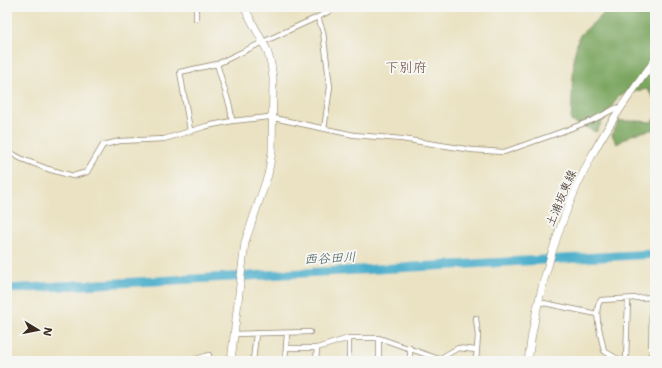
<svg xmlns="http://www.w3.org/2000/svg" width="662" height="368" font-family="'Shantell Sans','Klee One',sans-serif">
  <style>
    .forest { fill: #7ba660; stroke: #5b683f }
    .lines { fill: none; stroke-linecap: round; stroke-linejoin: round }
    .river { stroke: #4caecb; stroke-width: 9 }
    .street-casing { stroke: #928670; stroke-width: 6 }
    .secondary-casing { stroke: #928670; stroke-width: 8 }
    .street { stroke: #fff; stroke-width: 4.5 }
    .secondary { stroke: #fff; stroke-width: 7 }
    .labels { text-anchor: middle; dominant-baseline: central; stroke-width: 4; stroke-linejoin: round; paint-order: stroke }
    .street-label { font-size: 12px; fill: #3b2a1e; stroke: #f6f6f2 }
    .water-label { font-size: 13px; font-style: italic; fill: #41585b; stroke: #f6f6f2 }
    .quarter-label { font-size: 14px; fill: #715144; stroke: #f6f6f2 }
  </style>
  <rect width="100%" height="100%" fill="#f6f6f2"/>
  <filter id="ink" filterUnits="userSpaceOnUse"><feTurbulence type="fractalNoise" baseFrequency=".025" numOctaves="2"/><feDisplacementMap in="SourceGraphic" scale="8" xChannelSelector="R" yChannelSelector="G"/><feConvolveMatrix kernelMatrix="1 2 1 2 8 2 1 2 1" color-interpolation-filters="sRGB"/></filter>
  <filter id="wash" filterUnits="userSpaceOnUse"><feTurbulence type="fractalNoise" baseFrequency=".012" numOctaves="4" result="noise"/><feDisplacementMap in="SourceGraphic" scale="16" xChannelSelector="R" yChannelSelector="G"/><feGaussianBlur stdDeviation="0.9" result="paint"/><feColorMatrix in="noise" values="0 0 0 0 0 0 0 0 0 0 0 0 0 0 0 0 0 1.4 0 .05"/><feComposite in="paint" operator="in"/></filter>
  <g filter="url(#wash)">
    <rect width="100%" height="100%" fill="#eae2c2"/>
    <!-- forest -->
    <path class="forest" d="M611 7H655V100L647 89 619 95 596 132 571 121 574 56 579 36Z
      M655 118V129L633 134 617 144 612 135 619 121H638L651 122Z"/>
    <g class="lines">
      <!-- river -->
      <path class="river" d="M7 289 655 254"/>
    </g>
  </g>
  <g filter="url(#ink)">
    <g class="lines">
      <defs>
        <path id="street" d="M318 17 323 32 330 87 324 129
          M196 19V7
          M217 64 230 107 232 121
          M190 130 180 72 217 64 263 42 318 17 337 7
          M7 151 22 159 48 169 73 176 87 172 103 145 120 141 164 139 207 126 232 121 269 117 354 135 402 139 472 150 504 152 561 132 593 120 616 108 621 107
          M539 302 597 314
          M234 334 310 332
          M286 348H317L349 338H379L439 359
          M190 361 209 355 208 361
          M253 361 256 334
          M285 361 287 333
          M316 361 317 348
          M349 361V338
          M379 361V338
          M410 361V348
          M439 361V359L458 348 476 350
          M476 361 478 336 476 318
          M621 361 604 351C602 339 592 309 601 300L655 297
          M626 361 628 299
          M651 361 652 298"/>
        <path id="secondary" d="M231 361 245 242 268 175 272 152 273 78 271 64 267 50 244 7
          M528 361C536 295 559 218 590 159 608 124 631 92 655 60"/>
      </defs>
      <!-- street casing -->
      <use href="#street" class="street-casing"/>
      <!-- secondary casing -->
      <use href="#secondary" class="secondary-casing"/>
      <!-- street -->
      <use href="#street" class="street"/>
      <!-- secondary -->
      <use href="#secondary" class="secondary"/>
    </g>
  </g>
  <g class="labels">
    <!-- street labels -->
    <g class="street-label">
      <text transform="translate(561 198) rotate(-67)">土浦坂東線</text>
    </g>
    <!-- water labels -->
    <g class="water-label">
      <text transform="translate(330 258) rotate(-3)">西谷田川</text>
    </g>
    <!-- quarter labels -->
    <g class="quarter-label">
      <text x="406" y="67">下別府</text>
    </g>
  </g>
  <!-- margin -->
  <rect width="662" height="368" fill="none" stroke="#f6f6f2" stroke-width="24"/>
  <!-- north arrow -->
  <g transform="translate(38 330) rotate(100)" stroke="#f6f6f2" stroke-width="3" paint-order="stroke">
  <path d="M0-3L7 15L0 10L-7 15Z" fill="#3b2a1e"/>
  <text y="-6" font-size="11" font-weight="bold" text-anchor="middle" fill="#3b2a1e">N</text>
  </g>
</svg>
